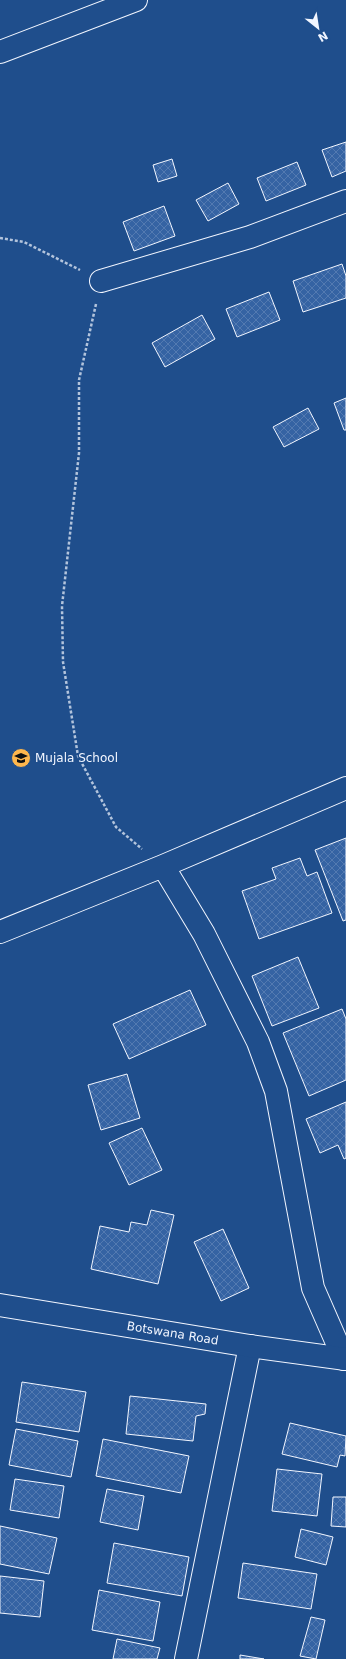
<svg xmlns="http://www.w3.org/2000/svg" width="346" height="1659" font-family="'DejaVu Sans',sans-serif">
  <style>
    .building { fill: url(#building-cross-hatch); stroke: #f2f6ff }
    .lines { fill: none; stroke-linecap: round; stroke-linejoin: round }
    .minor-casing { stroke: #f2f6ff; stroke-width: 24 }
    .tertiary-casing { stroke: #f2f6ff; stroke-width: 24 }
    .path { stroke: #b3c4dc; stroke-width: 2.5; stroke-dasharray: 3 2; stroke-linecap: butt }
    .minor { stroke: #1f4e8c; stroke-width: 22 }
    .tertiary { stroke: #1f4e8c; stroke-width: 22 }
    .labels { text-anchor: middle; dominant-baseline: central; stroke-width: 3; stroke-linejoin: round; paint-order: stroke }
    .poi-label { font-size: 12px; fill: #f2f6ff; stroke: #1f4e8c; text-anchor: start }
    .street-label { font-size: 12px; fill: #f2f6ff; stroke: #1f4e8c }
  </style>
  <defs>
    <pattern id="building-cross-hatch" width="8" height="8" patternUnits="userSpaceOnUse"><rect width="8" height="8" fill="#3563a3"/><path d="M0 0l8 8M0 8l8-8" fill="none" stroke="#537ab1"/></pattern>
  </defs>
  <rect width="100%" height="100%" fill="#1f4e8c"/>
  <!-- building -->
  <path class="building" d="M346 142V171L332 177 322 150Z
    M172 159 177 176 158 182 153 165Z
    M297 162 306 185 266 201 257 178Z
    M228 183 239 204 208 221 196 200Z
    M164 206 175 236 134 251 123 222Z
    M342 264 346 276V298L303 312 293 281Z
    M269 292 280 320 237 337 226 309Z
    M202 315 215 339 165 367 152 343Z
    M346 398V430H344L334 403Z
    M308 408 319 429 284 447 273 427Z
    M346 838V920L343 921 315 850Z
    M300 858 307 876 317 872 332 913 259 939 242 891 276 879 272 868Z
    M298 957 319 1008 272 1026 252 976Z
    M190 990 206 1025 129 1059 113 1024Z
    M342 1009 346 1019V1080L309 1096 283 1033Z
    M127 1074 140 1118 101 1130 88 1085Z
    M346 1102V1158L344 1159 338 1145 320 1153 306 1119Z
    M142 1128 162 1170 129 1185 109 1143Z
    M151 1210 174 1215 158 1284 91 1269 100 1226 129 1232 131 1222 147 1225Z
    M223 1229 249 1288 221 1301 194 1242Z
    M22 1382 86 1392 79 1432 16 1422Z
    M130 1396 206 1404 205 1414 196 1416 193 1441 126 1434Z
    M290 1423 346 1436 345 1456 340 1455 337 1467 282 1454Z
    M16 1429 78 1441 71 1477 9 1465Z
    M103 1439 189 1456 181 1493 96 1476Z
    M277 1469 322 1474 317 1516 272 1511Z
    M15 1479 64 1486 59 1518 10 1510Z
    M107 1489 144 1496 138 1530 100 1522Z
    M333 1497H346V1527L331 1526Z
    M0 1526 57 1538 49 1574 0 1564Z
    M301 1529 333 1537 326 1565 295 1557Z
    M114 1543 189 1557 182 1596 107 1583Z
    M243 1563 317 1574 311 1609 238 1598Z
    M0 1576 44 1581 40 1617 0 1613Z
    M99 1590 160 1602 153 1641 92 1630Z
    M311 1617 325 1620 316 1659 300 1656Z
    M117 1639 160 1648 157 1659H113Z
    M240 1655 264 1659H240Z"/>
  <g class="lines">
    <defs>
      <path id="minor" d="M0 52 136 0
        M101 281 250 237 346 201
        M163 866 204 934 258 1042 276 1091 313 1288 344 1359 346 1358
        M0 932 163 866 346 788
        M186 1659 250 1346"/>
      <g id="tertiary">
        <path id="s1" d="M0 1305 250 1346 346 1359"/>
      </g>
    </defs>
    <!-- minor casing -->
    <use href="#minor" class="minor-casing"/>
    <!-- tertiary casing -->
    <use href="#tertiary" class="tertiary-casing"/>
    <!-- path -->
    <path class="path" d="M0 238 24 242 80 270
      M96 304 79 380V453L62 606 63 662 78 756 116 827 142 849"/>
    <!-- minor -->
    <use href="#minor" class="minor"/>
    <!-- tertiary -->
    <use href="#tertiary" class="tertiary"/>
  </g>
  <!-- icons -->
  <defs>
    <symbol id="school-disc" viewBox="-11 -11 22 22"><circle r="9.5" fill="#ffb74d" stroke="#1f4e8c"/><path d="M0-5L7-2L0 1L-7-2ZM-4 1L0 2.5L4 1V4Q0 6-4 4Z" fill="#111"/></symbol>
  </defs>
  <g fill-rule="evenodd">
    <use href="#school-disc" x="10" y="747" width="22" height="22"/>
  </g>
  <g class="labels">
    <!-- poi labels -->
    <g class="poi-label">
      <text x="35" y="758">Mujala School</text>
    </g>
    <!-- street labels -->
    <g class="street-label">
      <text stroke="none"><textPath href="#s1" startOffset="175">Botswana Road</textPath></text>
    </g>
  </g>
  <!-- north arrow -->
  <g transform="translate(318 28) rotate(150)" stroke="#1f4e8c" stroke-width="3" paint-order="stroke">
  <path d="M0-3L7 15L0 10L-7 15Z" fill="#f2f6ff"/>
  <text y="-6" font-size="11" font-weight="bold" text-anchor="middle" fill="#f2f6ff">N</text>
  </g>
</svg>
